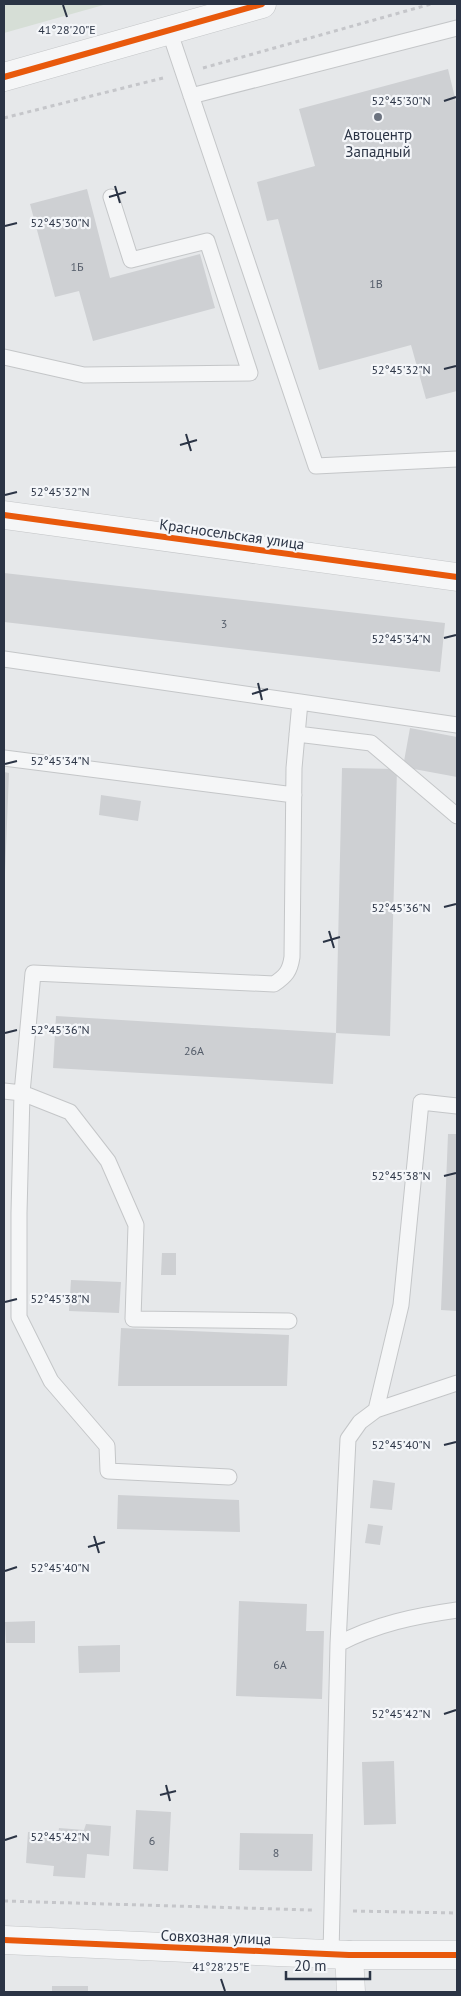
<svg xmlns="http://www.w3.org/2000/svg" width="461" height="1996" font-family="'PT Sans',sans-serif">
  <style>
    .green { fill: #d6ded6 }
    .building { fill: #ced0d3 }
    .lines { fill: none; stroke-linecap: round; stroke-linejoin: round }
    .service-casing { stroke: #c4c6c8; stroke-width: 17 }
    .minor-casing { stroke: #c4c6c8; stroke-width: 29 }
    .tertiary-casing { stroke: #c4c6c8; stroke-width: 29 }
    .path { stroke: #c5c6ca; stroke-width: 3; stroke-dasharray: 4 4; stroke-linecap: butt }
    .service { stroke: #f5f6f7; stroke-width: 15 }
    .minor { stroke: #f5f6f7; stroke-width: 28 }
    .tertiary { stroke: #f5f6f7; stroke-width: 28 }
    .cycleway-casing { stroke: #f4f6f9; stroke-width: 9 }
    .cycleway { stroke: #e8590c; stroke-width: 6 }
    .ticks { fill: none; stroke: #2b3445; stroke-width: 2 }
    .poi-dot { fill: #6c737f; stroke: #f4f6f9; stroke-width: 2 }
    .labels { text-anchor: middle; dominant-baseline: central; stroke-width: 4.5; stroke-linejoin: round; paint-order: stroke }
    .number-label { font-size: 12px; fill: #545c69 }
    .poi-label { font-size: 15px; fill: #2b3445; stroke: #f4f6f9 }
    .street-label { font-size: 15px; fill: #2b3445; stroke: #f4f6f9 }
    .ticks-label { font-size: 12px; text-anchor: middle; fill: #2b3445; stroke: #f4f6f9; stroke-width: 4.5; stroke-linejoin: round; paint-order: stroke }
  </style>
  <rect width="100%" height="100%" fill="#e6e8ea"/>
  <!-- green -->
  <path class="green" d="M4 4H107L4 33Z"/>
  <!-- building -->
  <path class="building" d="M448 69 457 106V391L426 399 411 345 319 370 278 219 267 221 257 182 315 166 299 109Z
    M87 189 110 278 200 254 215 308 93 341 79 291 55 297 30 204Z
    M4 573 445 623 440 672 4 622Z
    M410 728 457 737V777L403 767Z
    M342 768 397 769 390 1036 336 1033 333 1084 53 1068 56 1016 336 1033Z
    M4 772 9 773 5 873H4Z
    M101 795 141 801 138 821 99 815Z
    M448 1134H457V1311L441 1310Z
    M162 1253H176V1275H161Z
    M71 1280 121 1282 119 1313 69 1311Z
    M121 1328 289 1335 287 1386H118Z
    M373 1480 395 1483 392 1510 370 1508Z
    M118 1495 239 1500 240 1532 117 1529Z
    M368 1524 383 1526 380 1545 365 1543Z
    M239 1601 307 1604 306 1631H324L322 1699 236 1696Z
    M35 1621V1643H6L5 1622Z
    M120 1645V1672L79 1673 78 1646Z
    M394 1761 396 1824 364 1825 362 1762Z
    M136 1810 171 1812 168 1871 133 1869Z
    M86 1824 111 1826 109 1856 87 1854 85 1878 53 1876 54 1866 26 1863 28 1832 58 1835 59 1828 84 1830Z
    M240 1833 313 1834 312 1871 239 1870Z
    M52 1986H88V1992H52Z"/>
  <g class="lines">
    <defs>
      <path id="service" d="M169 30 316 466 457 459
        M191 96 457 28
        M4 357 84 375 250 373 207 241 131 260 111 197
        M4 659 300 702 294 768 292 957C290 971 286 976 274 984L33 973 22 1093 4 1091
        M300 702 457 725
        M297 734 371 743 457 816
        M4 758 294 795
        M376 1410 401 1305 421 1102 457 1106
        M229 1477 108 1471 107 1446 51 1381 19 1317V1213L22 1093 70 1112 108 1161 136 1225 133 1319 289 1321
        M338 1644C376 1624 415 1616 457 1610
        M331 1954 338 1644 348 1439 360 1422 376 1410 457 1383"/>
      <path id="minor" d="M4 515 457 577
        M349 1955 351 1992"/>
      <path id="tertiary" d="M4 77 262 4
        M4 1940 349 1955H457"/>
    </defs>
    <!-- service casing -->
    <use href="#service" class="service-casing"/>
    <!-- minor casing -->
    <use href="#minor" class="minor-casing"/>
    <!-- tertiary casing -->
    <use href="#tertiary" class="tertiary-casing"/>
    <!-- path -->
    <path class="path" d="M203 68 431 4
      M4 118 163 78
      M4 1901 312 1910
      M353 1911 457 1913"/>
    <!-- service -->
    <use href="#service" class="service"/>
    <!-- minor -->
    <use href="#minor" class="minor"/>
    <!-- tertiary -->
    <use href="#tertiary" class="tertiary"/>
    <defs>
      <path id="cycleway" d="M4 77 262 4
        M4 515 457 577
        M4 1940 349 1955H457"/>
    </defs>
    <!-- cycleway casing -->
    <use href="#cycleway" class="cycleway-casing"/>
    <!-- cycleway -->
    <use href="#cycleway" class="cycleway"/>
  </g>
  <!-- ticks -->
  <path class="ticks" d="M63 5 67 17M444 101 456 97M115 186 120 203M109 197 126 192M5 226 17 223M444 369 456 366M186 434 191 451M180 445 197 440M5 495 17 492M444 638 456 635M258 683 262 700M252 694 268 689M5 764 17 761M444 907 456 904M329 931 334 948M323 942 340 937M5 1033 17 1030M444 1176 456 1173M5 1302 17 1299M444 1445 456 1442M94 1536 99 1553M88 1547 105 1542M5 1571 17 1567M444 1714 456 1710M166 1785 170 1801M160 1795 176 1791M5 1840 17 1836M221 1979 225 1991"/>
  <!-- markers -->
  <circle class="poi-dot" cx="378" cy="117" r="5"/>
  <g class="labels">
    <!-- number labels -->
    <g class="number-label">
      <text x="77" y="266">1Б</text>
      <text x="376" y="283">1В</text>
      <text x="224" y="623">3</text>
      <text x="194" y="1050">26А</text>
      <text x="280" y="1664">6А</text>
      <text x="152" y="1840">6</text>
      <text x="276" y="1852">8</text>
    </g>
    <!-- poi labels -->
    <g class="poi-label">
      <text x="378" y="134">Автоцентр<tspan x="378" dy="17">Западный</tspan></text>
    </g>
    <!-- street labels -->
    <g class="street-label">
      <text transform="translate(232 534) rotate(8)">Красносельская улица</text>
      <text transform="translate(216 1937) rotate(2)">Совхозная улица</text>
    </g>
  </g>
  <g class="ticks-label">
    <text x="67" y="34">41°28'20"E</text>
    <text x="401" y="105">52°45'30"N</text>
    <text x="60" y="227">52°45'30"N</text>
    <text x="401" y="374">52°45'32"N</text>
    <text x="60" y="496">52°45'32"N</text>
    <text x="401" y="643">52°45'34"N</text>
    <text x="60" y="765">52°45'34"N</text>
    <text x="401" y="912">52°45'36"N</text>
    <text x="60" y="1034">52°45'36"N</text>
    <text x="401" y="1180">52°45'38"N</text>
    <text x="60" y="1303">52°45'38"N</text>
    <text x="401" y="1449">52°45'40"N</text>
    <text x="60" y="1572">52°45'40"N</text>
    <text x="401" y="1718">52°45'42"N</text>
    <text x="60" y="1841">52°45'42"N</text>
    <text x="221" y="1971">41°28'25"E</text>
  </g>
  <!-- border -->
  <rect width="461" height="1996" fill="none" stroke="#2b3445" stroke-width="10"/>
  <!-- scale -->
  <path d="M286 1971v8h84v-8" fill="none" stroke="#2b3445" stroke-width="2.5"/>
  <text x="294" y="1971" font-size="15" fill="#2b3445" stroke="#f4f6f9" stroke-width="4" paint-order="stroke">20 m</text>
</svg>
